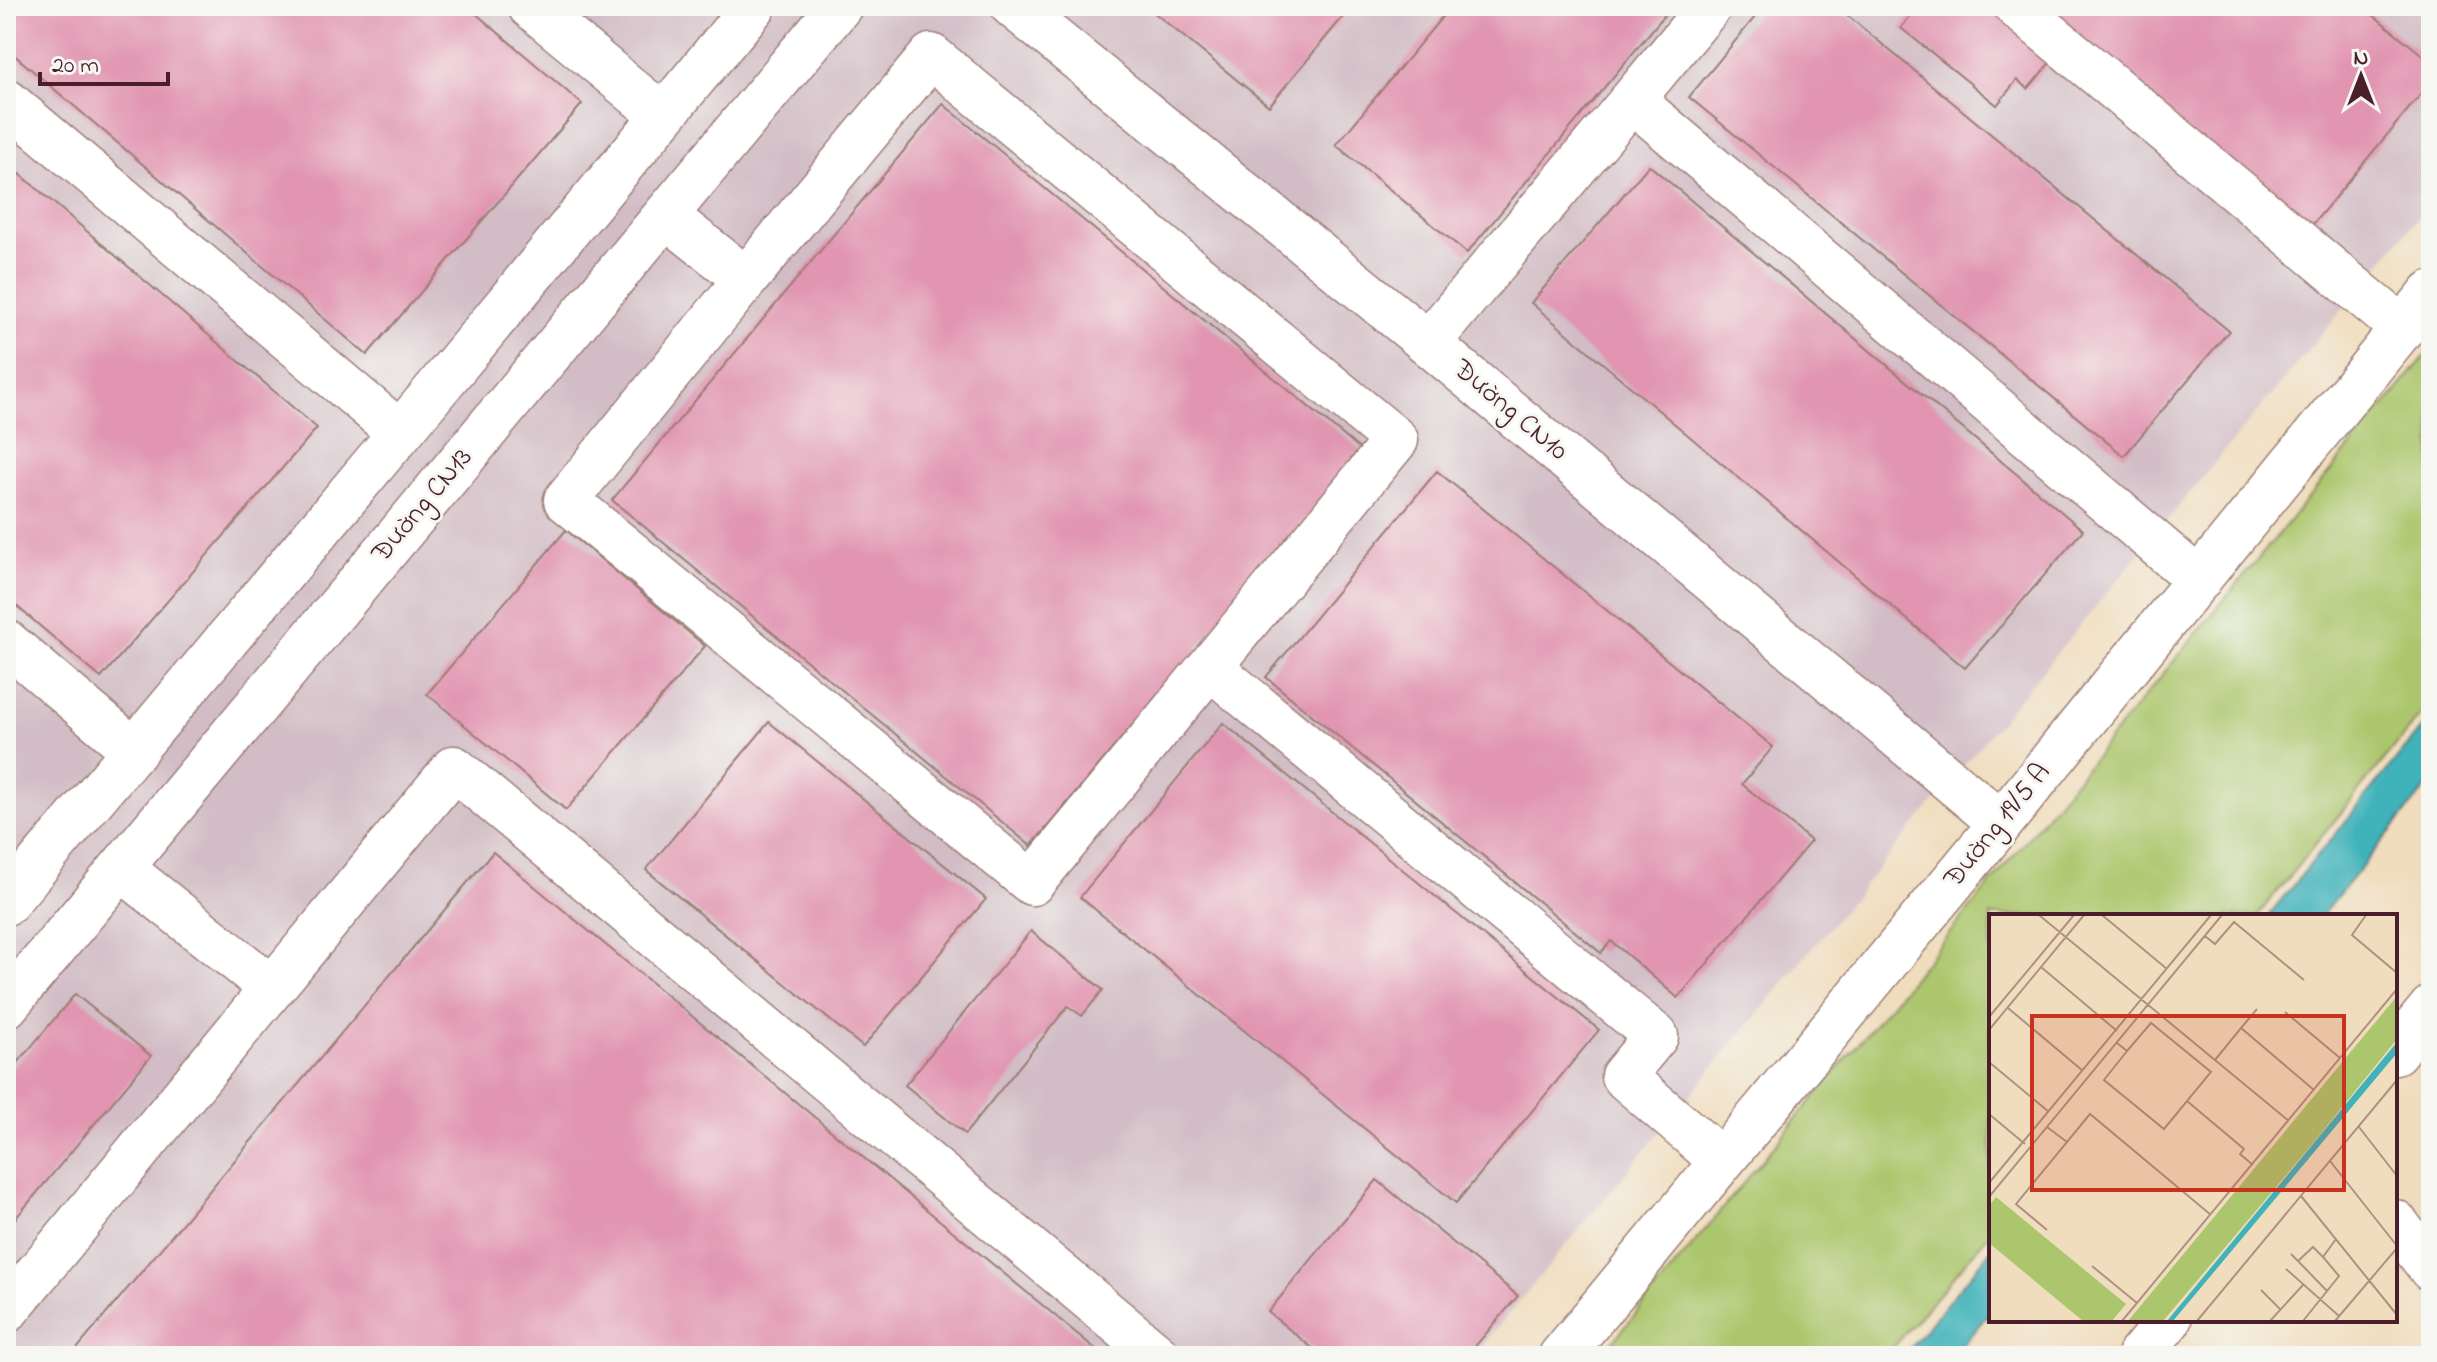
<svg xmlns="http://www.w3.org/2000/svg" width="2437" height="1362" font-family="'Indie Flower',sans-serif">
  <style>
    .industrial { fill: #d2bdc6 }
    .green { fill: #abc66c; stroke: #7a724c; stroke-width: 2 }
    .water { fill: #41b2b9; stroke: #466872; stroke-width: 2 }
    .building { fill: #e195b1 }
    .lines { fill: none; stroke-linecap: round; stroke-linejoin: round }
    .minor-casing { stroke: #9d7e74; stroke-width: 47 }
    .minor { stroke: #fff; stroke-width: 44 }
    .labels { text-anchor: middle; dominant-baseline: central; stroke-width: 6; stroke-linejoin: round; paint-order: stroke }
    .street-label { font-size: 28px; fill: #4a1f2b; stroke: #f6f6f2 }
    .inset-road { fill: none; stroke: #ae9183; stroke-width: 2 }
    .view { fill: #c8321e; fill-opacity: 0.15; stroke: #c8321e; stroke-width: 4 }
    .inset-edge { fill: none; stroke: #4a1f2b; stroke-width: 4 }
  </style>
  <rect width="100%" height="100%" fill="#f6f6f2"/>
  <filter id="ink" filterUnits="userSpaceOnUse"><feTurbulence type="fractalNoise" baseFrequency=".0125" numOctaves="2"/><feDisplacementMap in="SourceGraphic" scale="16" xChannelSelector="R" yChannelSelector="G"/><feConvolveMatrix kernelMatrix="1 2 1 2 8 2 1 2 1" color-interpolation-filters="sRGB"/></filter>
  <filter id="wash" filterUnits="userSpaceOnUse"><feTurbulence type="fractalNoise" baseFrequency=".006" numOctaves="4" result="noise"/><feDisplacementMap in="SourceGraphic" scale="32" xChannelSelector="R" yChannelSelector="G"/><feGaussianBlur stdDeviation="1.8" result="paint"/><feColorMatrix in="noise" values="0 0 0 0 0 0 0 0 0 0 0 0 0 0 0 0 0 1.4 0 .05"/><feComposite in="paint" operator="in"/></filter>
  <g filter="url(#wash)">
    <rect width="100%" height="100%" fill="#f0ddbd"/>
    <!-- industrial -->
    <path class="industrial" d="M6 6H2431V202L1474 1356H6Z"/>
    <!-- green -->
    <path class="green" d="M2431 349V702L2257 916H1991V1232L1886 1356H1601Z"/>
    <!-- water -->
    <path class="water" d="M2431 717V782L2321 916H2268Z
      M1991 1250V1311L1953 1356H1903Z"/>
    <g id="blocks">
      <!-- building -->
      <path class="building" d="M6 6H467L582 104 367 355 6 48Z
        M1146 6H1352L1269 106Z
        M1451 6H1672L1467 253 1336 145Z
        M1764 6H1836L2229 331 2124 456 1689 97Z
        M1918 6H1988L2053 59 2028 89 2017 80 1997 105 1901 28Z
        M2036 6H2362L2431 62V82L2308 230Z
        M943 104 1362 451 1031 846 612 500Z
        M6 162 317 428 101 678 6 597Z
        M1649 165 2083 530 1965 668 1531 303Z
        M1437 471 1773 747 1742 784 1811 841 1678 998 1611 941 1601 953 1266 677Z
        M566 530 705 646 566 810 427 694Z
        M769 722 986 899 863 1047 646 870Z
        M1223 723 1599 1030 1456 1203 1080 897Z
        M493 852 1104 1356H71Z
        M1031 931 1103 990 1082 1016 1068 1006 965 1134 905 1085Z
        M75 994 151 1056 6 1230V1077Z
        M1377 1180 1518 1296 1467 1356H1322L1268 1312Z"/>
    </g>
  </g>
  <g filter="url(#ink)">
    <use href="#blocks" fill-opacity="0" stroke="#9d7e74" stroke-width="2"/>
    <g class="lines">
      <defs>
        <path id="minor" d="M530 6 663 116
          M1013 6 1428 343 2001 823
          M2016 6 2402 328
          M1632 100 1710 6
          M6 101 400 433
          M666 216 746 279 566 500 1032 883 1396 440 931 56 746 279
          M1428 343 1632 100 2199 580
          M6 642 135 751
          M1211 668 1656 1036 1623 1076 1722 1161
          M121 868 272 988
          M6 903 400 433 754 6
          M6 1006 840 6
          M2395 1052 2431 1008
          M2395 1222 2431 1269
          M6 1311 454 768 1158 1356
          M1561 1356 2001 823 2431 293
          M2139 1356 2169 1320"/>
      </defs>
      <!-- minor casing -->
      <use href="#minor" class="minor-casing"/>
      <!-- minor -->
      <use href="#minor" class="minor"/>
    </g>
  </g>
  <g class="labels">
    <!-- street labels -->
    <g class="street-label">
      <text transform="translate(1510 411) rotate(40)">Đường CN10</text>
      <text transform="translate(423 506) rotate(-50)">Đường CN13</text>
      <text transform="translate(1998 826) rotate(-51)">Đường 19/5 A</text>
    </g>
  </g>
  <!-- overview -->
  <g transform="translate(1989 914)">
    <rect width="408" height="408" fill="#f0ddbd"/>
    <path d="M408 82V125L325 228 174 407H139ZM7 283 137 390 123 407H94L0 329V292Z" fill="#abc66c"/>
    <path d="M408 128V139L184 407H178Z" fill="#41b2b9"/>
    <path class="inset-road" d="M50 1 300 207M113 1 178 55M377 1 363 21 408 59M216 22 226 30 245 8 315 66M52 53 128 117M19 94 94 157M296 98 351 144M0 103 85 1M252 114 268 95M0 116 95 1M128 129 138 137 115 166 175 215 222 158 162 109 138 137M226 146 252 114 325 176M0 148 60 198M198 187 255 235 251 240 264 251M0 200 36 230M58 213 78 228M370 213 408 262M341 247 408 332M0 269 222 1M312 282 408 401M0 283 233 1M58 316 27 290 101 200 222 301M302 340 309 347 324 333 334 343M309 347 338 377M103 352 148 389M297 355 350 402M272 376 291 395M133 407 408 75M208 407 408 166M281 407 314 371M314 407 350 362 334 343 347 325M346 407 408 334"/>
    <path class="view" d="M43 102H355V276H43Z"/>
    <rect width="408" height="408" class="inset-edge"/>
  </g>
  <!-- margin -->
  <rect width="2437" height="1362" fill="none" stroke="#f6f6f2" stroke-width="32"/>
  <!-- north arrow -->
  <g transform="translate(2361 76)" stroke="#f6f6f2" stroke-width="6" paint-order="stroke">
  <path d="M0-6L14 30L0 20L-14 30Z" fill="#4a1f2b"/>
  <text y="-12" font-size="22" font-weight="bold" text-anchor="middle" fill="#4a1f2b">N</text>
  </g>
  <!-- scale -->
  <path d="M40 72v12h128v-12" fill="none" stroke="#4a1f2b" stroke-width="4"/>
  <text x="52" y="72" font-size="24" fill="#4a1f2b" stroke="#f6f6f2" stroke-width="6" paint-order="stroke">20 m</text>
</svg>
